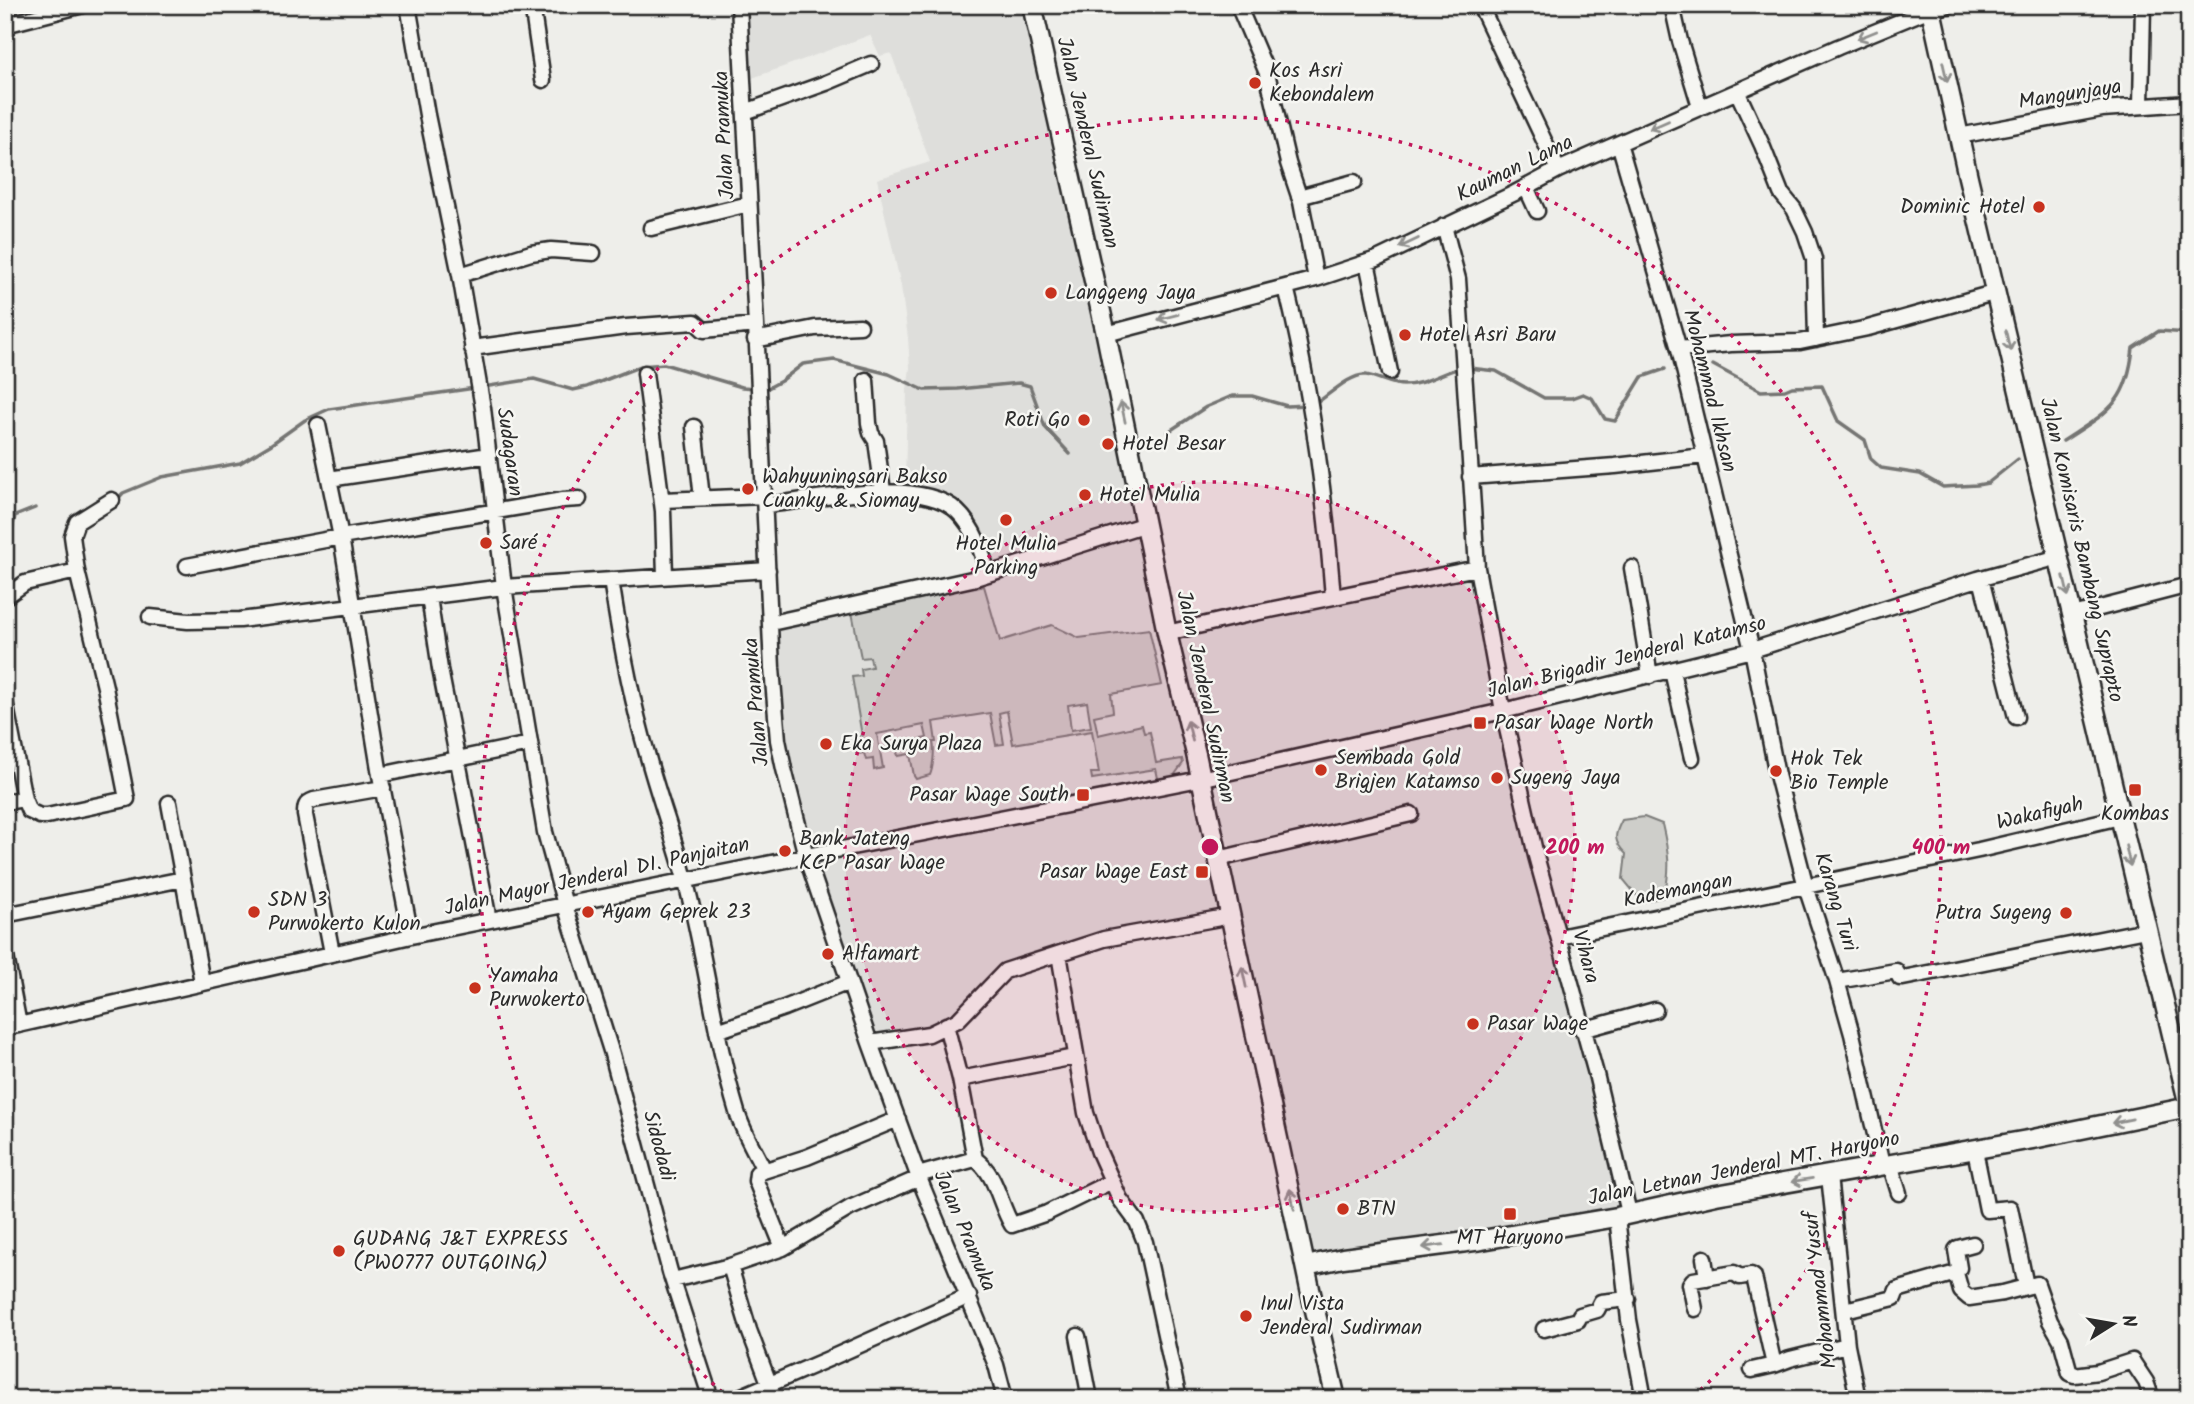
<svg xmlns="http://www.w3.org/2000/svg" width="2194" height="1404" font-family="Kalam,sans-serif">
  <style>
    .built { fill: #dededb }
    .green { fill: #cececa; stroke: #7c7c7a; stroke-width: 2; fill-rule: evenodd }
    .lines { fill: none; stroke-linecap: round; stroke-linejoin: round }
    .stream { stroke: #757573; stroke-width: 3.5 }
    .minor-casing { stroke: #2b2b2b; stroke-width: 19 }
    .major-casing { stroke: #2b2b2b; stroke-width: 23 }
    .minor { stroke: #f6f6f2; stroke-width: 14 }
    .major { stroke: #f6f6f2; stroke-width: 18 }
    .oneway { stroke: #90908e }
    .ring { fill: none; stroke: #c2185b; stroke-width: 3.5; stroke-dasharray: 3.5 7 }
    .poi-dot { fill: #c8321e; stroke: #f6f6f2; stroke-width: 2.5 }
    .labels { text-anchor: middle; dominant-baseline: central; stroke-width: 5; stroke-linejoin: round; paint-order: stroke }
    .poi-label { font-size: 21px; fill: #2b2b2b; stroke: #f6f6f2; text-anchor: start }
    .street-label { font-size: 21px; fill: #2b2b2b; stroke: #f6f6f2 }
    .centre { fill: #c2185b; stroke: #f6f6f2; stroke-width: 3.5 }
    .ring-label { font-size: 21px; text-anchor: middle; font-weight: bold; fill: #c2185b; stroke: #f6f6f2; stroke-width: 5; stroke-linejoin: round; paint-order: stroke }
  </style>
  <rect width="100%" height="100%" fill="#eeeeea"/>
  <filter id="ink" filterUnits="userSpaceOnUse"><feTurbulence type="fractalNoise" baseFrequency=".0143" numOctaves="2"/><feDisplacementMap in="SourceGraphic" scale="14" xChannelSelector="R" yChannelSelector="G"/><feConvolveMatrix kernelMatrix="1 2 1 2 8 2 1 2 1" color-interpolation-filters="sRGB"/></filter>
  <g filter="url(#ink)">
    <!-- built -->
    <path class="built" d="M741 5H1034L1149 522 1133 526 1190 777 811 854 776 692 771 623 988 574 983 556 941 498 924 487 905 486 907 389 910 368 908 338 901 286 877 179 930 162 891 53 880 56 870 35 747 80Z
      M1476 564 1497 719 1559 937 1627 1212 1309 1264 1171 627Z
      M1194 791 1218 916 1005 970 958 1020 872 1042 810 859Z"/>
    <!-- green -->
    <path class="green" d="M972 579 976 588 984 586 1000 641 1052 625 1079 638 1149 629 1162 685 1111 694 1113 712 1094 716 1098 735 1142 725 1144 733 1150 732 1156 763 1182 759 1183 763 1173 777 1159 783 1156 769 1092 779 1091 773H1099L1092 731 1013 744 1007 711 999 713 1004 744 996 745 990 713 933 722 936 742H933C935 750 933 768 930 775L916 779 914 776 910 754 898 756 895 744 927 738 924 725 877 734 883 768 874 770 873 759 866 760 864 753 857 754 853 749 857 737 862 736 852 677 862 676 861 669 872 667 870 657 861 658 851 607ZM1087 702 1091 727 1071 730 1068 705Z
      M1644 817 1662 824C1669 854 1671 868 1664 897L1642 902 1623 879 1626 854C1613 841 1614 835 1622 820Z"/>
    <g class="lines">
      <!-- stream -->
      <path class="stream" d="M1713 365 1761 391 1785 390 1792 387 1822 386 1838 421 1865 440 1871 459 1881 468 1920 474 1943 487 1977 485 1988 483 2018 459
        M1469 368 1496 371 1544 398H1572L1583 394 1592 398 1605 419 1615 421 1642 377 1665 369
        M483 387 534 379 573 390 587 387 641 366 664 364 742 387 756 388
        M763 388H768L781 381 803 364 834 360 889 374 924 390 958 389 1019 383 1030 386 1045 427 1070 454
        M1315 404C1328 396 1351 373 1366 375 1379 377 1391 385 1404 385 1425 385 1441 372 1461 368
        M1168 432 1206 407 1232 396H1252L1287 406 1307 405
        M2063 441C2107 412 2127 405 2133 348L2159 331 2189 333
        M116 501 123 493 162 477 240 463 270 445 305 420 329 409 475 388
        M5 560 15 516 35 508"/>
      <defs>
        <path id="minor" d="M5 5H6
          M408 5 427 115 460 275 483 408 504 587 545 832 565 905 612 1054 670 1272 711 1399
          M532 5 543 80
          M739 5 756 325 772 668 778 740 784 769 806 856 870 1043 919 1178 996 1365 1005 1399
          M1238 5 1267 73 1288 163 1301 202 1316 279
          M1480 5 1558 170
          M1672 5 1680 41 1700 107
          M5 25 83 5
          M1737 91 1762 145 1781 193 1794 209 1805 232 1814 259 1816 339
          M2141 105 2143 5
          M745 112 826 83 871 64
          M1959 136 2102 109 2189 103
          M1619 143 1679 349 1752 650 1777 775 1806 887 1837 981 1852 1034 1882 1165
          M1526 187 1537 211
          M1299 197 1354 182
          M1444 226 1458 279 1477 568 1503 711 1536 856 1596 1074 1629 1213
          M651 228 749 204
          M1367 262 1390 372
          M460 275 531 253 551 250 593 253
          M1286 287C1311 389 1325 493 1333 597
          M1106 334 1316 279 1377 259 1515 193 1558 170 1838 47 1923 12 1949 5
          M755 340 815 328 860 326
          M472 348 626 327 695 322 704 330 756 325
          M1679 349 1731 344 1800 342 1868 328 1997 292
          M645 373 663 511 665 576
          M866 380 869 423 871 433 876 441 883 491
          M318 425 341 537 380 775 411 936
          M694 427 702 498
          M1470 477 1615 466 1704 456
          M329 479 489 455
          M662 500 765 496
          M766 505C813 500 920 476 957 511 975 528 982 552 988 574
          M187 566 341 537 563 500 579 499
          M1632 568 1650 676
          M1981 579 2016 717
          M611 580C620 639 631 699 648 757 659 798 674 838 685 879 706 956 714 1036 737 1112 743 1132 755 1151 764 1170
          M5 597 25 583 77 571
          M429 597 440 669 489 920
          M2073 615 2189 585
          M150 617 188 621 240 620 504 587 768 570
          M771 623 972 579 1146 524
          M1167 633 1245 615 1477 568
          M1672 671 1692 758
          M5 701 24 799 29 811 40 816H47L127 799 105 687 77 571 72 536 77 522 112 500
          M380 775 530 744
          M5 802 24 799
          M169 803 202 982
          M1218 859 1411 814
          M5 915 183 879
          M1559 937 1979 850 2120 817
          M5 951 19 1025
          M332 953 305 815C305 807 305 803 314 800L383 788
          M1059 954 1086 1113 1099 1152 1112 1181 1120 1199 1137 1222 1145 1242 1179 1399
          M1837 981 1896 971 1900 978H1903L2146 930
          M946 1025 960 1079 975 1159
          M5 1028 411 936 806 856 1200 779 1503 711 1752 650 1978 579 2059 557
          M1582 1030 1655 1010
          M717 1031 784 1008 849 982
          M870 1043 929 1034 958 1020 1005 971 1104 939 1231 916
          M960 1079 1075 1057
          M1975 1150 1987 1210 2010 1208 2026 1286
          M1890 1164 1899 1193
          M918 1175 975 1159C997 1174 999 1204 1012 1225L1047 1213 1112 1181
          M1829 1176 1847 1345 1858 1399
          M1617 1217 1629 1320 1644 1399
          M783 1248 756 1181 757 1173 807 1157 898 1119
          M1704 1258 1707 1278
          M730 1266 749 1330 775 1399
          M1956 1273 1961 1291 1969 1298 2003 1293 2037 1284 2050 1321 2061 1340 2070 1373 2074 1375 2098 1372 2132 1361 2146 1382 2152 1399
          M673 1280 730 1266 783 1248 850 1208 919 1178
          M1695 1309 1690 1284 1693 1280 1734 1273 1740 1277 1751 1275 1754 1277 1774 1365 1790 1359 1847 1345
          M1845 1310 1894 1298 1897 1290 1956 1273 1959 1268 1956 1250 1958 1248 1973 1244
          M1544 1329 1578 1320 1580 1315 1597 1310 1601 1302 1628 1299
          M1078 1336 1090 1399
          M1752 1370 1774 1365
          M735 1399 833 1357 969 1296"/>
        <path id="major" d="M1032 5 1106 334 1167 633 1196 754 1310 1289 1336 1399
          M1930 5 1968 177 2189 1106
          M1306 1266 1343 1258 1482 1240 1617 1217 1716 1195 2033 1139 2189 1107"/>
      </defs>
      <!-- minor casing -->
      <use href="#minor" class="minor-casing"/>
      <!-- major casing -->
      <use href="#major" class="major-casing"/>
      <!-- minor -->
      <use href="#minor" class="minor"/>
      <!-- major -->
      <use href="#major" class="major"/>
    </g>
    <!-- one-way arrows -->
    <defs><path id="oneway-shaft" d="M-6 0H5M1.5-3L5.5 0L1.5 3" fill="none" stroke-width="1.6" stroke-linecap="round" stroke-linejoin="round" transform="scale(1.75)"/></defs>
    <g class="oneway">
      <use href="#oneway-shaft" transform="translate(1867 35) rotate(158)"/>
      <use href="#oneway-shaft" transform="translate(1945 72) rotate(77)"/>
      <use href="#oneway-shaft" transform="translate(1659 125) rotate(156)"/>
      <use href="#oneway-shaft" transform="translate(1409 243) rotate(154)"/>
      <use href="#oneway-shaft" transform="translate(1168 317) rotate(165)"/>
      <use href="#oneway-shaft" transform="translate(2008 341) rotate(77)"/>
      <use href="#oneway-shaft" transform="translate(1123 412) rotate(-102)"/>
      <use href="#oneway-shaft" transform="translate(2066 586) rotate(77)"/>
      <use href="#oneway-shaft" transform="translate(1190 731) rotate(-104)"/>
      <use href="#oneway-shaft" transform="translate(2128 856) rotate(77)"/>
      <use href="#oneway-shaft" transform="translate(1244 977) rotate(-102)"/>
      <use href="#oneway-shaft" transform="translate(2122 1121) rotate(168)"/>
      <use href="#oneway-shaft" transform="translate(1802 1180) rotate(171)"/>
      <use href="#oneway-shaft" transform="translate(1292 1199) rotate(-102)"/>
      <use href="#oneway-shaft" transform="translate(1433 1246) rotate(172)"/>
    </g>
  </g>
  <!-- distance rings -->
  <circle cx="1210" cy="847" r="365" fill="#c2185b" fill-opacity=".12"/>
  <g class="ring">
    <circle cx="1210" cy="847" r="365"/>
    <path d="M730 1399A731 731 0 1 1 1690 1399"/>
  </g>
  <!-- markers -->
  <g class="poi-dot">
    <circle cx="1255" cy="83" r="7"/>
    <circle cx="2039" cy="207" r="7"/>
    <circle cx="1051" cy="293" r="7"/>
    <circle cx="1405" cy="335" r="7"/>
    <circle cx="1084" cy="420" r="7"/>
    <circle cx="1108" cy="444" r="7"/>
    <circle cx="748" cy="489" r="7"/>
    <circle cx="1085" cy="495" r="7"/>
    <circle cx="1006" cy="520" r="7"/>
    <circle cx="486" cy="543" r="7"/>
    <rect x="1473" y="716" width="14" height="14" rx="3.5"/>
    <circle cx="826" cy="744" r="7"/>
    <circle cx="1321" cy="770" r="7"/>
    <circle cx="1776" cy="771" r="7"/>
    <circle cx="1497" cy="778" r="7"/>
    <rect x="2128" y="783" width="14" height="14" rx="3.5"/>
    <rect x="1076" y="788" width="14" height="14" rx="3.5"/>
    <circle cx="785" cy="851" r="7"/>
    <rect x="1195" y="865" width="14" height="14" rx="3.5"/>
    <circle cx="254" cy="912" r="7"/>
    <circle cx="588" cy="912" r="7"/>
    <circle cx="2066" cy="913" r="7"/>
    <circle cx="828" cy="954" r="7"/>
    <circle cx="475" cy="988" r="7"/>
    <circle cx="1473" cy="1024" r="7"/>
    <circle cx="1343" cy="1209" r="7"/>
    <rect x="1503" y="1207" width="14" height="14" rx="3.5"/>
    <circle cx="339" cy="1251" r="7"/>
    <circle cx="1246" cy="1316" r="7"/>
  </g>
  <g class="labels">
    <!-- poi labels -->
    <g class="poi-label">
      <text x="1269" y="71">Kos Asri<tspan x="1269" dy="24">Kebondalem</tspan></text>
      <text x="2025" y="207" text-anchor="end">Dominic Hotel</text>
      <text x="1065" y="293">Langgeng Jaya</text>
      <text x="1419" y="335">Hotel Asri Baru</text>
      <text x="1070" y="420" text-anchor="end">Roti Go</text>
      <text x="1122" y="444">Hotel Besar</text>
      <text x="762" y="477">Wahyuningsari Bakso<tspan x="762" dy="24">Cuanky &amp; Siomay</tspan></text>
      <text x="1099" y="495">Hotel Mulia</text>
      <text x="500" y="543">Saré</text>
      <text x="1006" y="544" text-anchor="middle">Hotel Mulia<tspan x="1006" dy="24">Parking</tspan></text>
      <text x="1494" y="723">Pasar Wage North</text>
      <text x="840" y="744">Eka Surya Plaza</text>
      <text x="1335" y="758">Sembada Gold<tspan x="1335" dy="24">Brigjen Katamso</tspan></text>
      <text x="1790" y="759">Hok Tek<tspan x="1790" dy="24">Bio Temple</tspan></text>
      <text x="1511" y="778">Sugeng Jaya</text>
      <text x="1069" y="795" text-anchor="end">Pasar Wage South</text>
      <text x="2135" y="814" text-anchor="middle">Kombas</text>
      <text x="799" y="839">Bank Jateng<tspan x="799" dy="24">KCP Pasar Wage</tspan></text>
      <text x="1188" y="872" text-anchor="end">Pasar Wage East</text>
      <text x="268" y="900">SDN 3<tspan x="268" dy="24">Purwokerto Kulon</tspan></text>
      <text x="602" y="912">Ayam Geprek 23</text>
      <text x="2052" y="913" text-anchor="end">Putra Sugeng</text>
      <text x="842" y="954">Alfamart</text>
      <text x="489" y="976">Yamaha<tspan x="489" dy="24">Purwokerto</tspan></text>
      <text x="1487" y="1024">Pasar Wage</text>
      <text x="1357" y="1209">BTN</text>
      <text x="1510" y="1238" text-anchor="middle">MT Haryono</text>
      <text x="353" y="1239">GUDANG J&amp;T EXPRESS<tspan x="353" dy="24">(PWO777 OUTGOING)</tspan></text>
      <text x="1260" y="1304">Inul Vista<tspan x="1260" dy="24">Jenderal Sudirman</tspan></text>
    </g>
    <!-- street labels -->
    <g class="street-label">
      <text transform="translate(2070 95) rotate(-9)">Mangunjaya</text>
      <text transform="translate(725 135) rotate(-93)">Jalan Pramuka</text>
      <text transform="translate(1087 143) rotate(77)">Jalan Jenderal Sudirman</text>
      <text transform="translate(1515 169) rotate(-26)">Kauman Lama</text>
      <text transform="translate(1709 391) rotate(76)">Mohammad Ikhsan</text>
      <text transform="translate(509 452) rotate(82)">Sudagaran</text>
      <text transform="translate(2081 550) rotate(77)">Jalan Komisaris Bambang Suprapto</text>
      <text transform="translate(1627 658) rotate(-14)">Jalan Brigadir Jenderal Katamso</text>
      <text transform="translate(1205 697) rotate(78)">Jalan Jenderal Sudirman</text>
      <text transform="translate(757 702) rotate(-95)">Jalan Pramuka</text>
      <text transform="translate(2040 814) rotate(-13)">Wakafiyah</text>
      <text transform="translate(597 877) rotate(-12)">Jalan Mayor Jenderal DI. Panjaitan</text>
      <text transform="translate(1678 891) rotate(-11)">Kademangan</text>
      <text transform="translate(1835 902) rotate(73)">Karang Turi</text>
      <text transform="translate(1585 957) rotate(75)">Vihara</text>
      <text transform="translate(658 1146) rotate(75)">Sidodadi</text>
      <text transform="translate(1744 1169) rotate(-11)">Jalan Letnan Jenderal MT. Haryono</text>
      <text transform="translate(964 1231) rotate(67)">Jalan Pramuka</text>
      <text transform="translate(1821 1290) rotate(-97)">Mohammad Yusuf</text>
    </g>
  </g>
  <circle cx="1210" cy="847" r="10" class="centre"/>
  <g class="ring-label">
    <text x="1575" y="854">200 m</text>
    <text x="1941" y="854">400 m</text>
  </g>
  <!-- margin -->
  <rect width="2194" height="1404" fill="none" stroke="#f6f6f2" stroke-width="28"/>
  <rect x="14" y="14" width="2166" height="1376" fill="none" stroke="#2b2b2b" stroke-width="2.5" filter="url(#ink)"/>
  <!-- north arrow -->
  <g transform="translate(2113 1324) rotate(79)" stroke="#f6f6f2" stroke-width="5" paint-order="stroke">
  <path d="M0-5L12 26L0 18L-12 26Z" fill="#2b2b2b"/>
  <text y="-10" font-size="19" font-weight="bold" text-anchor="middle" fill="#2b2b2b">N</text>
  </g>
</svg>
